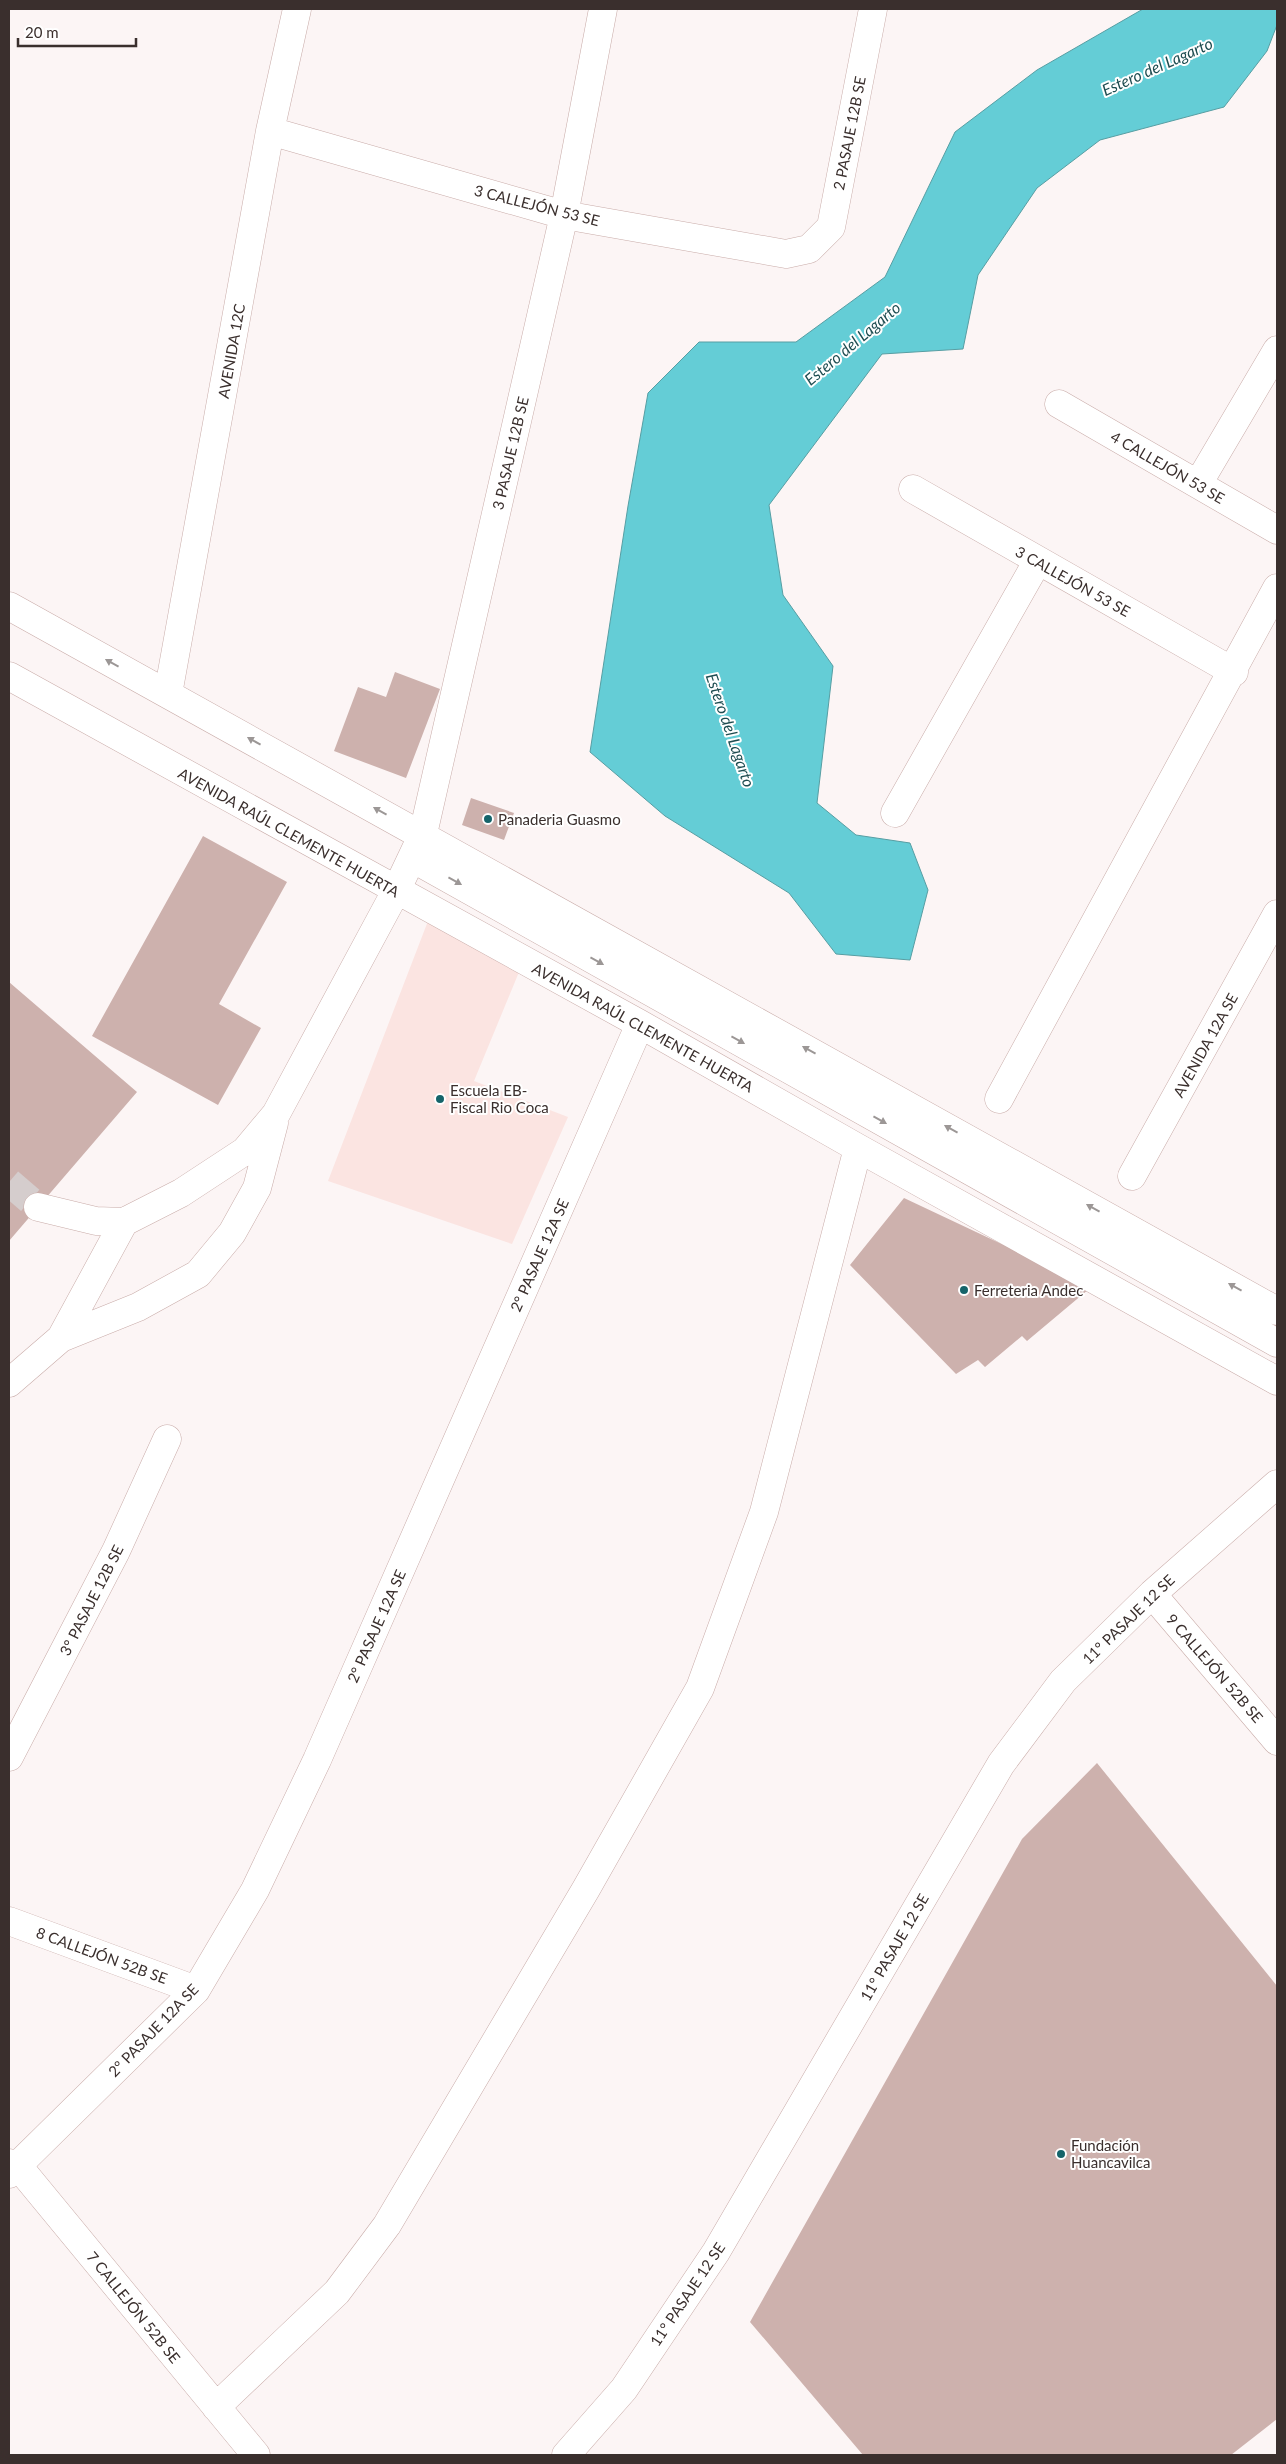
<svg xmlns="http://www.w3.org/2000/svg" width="1286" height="2464" font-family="Lato,sans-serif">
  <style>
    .built { fill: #fbe4e1 }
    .water { fill: #64cdd6; stroke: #579ea3 }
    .building { fill: #cdb1ad }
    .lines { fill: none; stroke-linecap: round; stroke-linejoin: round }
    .minor-tunnel { stroke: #d5cdcd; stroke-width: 28; stroke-dasharray: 28 14; stroke-linecap: butt }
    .minor-casing { stroke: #c9aca9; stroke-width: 29 }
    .minor { stroke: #fff; stroke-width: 28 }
    .oneway { fill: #9c9796 }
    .poi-dot { fill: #15646a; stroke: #fff; stroke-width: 2 }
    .labels { text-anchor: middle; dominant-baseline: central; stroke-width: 4; stroke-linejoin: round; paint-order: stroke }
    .street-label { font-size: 15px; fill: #3a2f2d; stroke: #fff }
    .poi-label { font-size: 15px; fill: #3a2f2d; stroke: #fff; text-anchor: start }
    .water-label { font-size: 16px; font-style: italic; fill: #1e4d51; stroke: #fff }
  </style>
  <rect width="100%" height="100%" fill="#fcf5f5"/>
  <!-- built -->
  <path class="built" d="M428 921 519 972 474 1081 568 1117 512 1244 328 1181Z"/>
  <!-- water -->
  <path class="water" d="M1143 9H1277V25L1267 51 1224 107 1100 140 1037 188 978 275 963 349 882 354 769 505 783 595 833 666 817 803 856 835 910 843 928 890 910 960 836 954 789 893 665 816 590 752 628 506 648 393 699 342H796L885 277 955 132 1037 70Z"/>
  <!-- building -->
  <path class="building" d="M395 672 440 689 406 778 334 751 358 687 386 697Z
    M471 798 514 813 504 840 462 825Z
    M203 836 287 882 219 1004 261 1028 218 1105 92 1036Z
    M9 982 137 1092 9 1241Z
    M904 1198 1057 1270 1089 1289 1027 1341 1022 1336 985 1367 978 1360 956 1374 850 1265Z
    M1097 1763 1277 1986V2419L1231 2455H863L750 2322 1022 1839Z"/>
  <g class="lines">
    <!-- minor-tunnel -->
    <path class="minor-tunnel" d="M9 1182 38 1207"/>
    <defs>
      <path id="minor" d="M270 131 564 215 786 254 809 249 831 227 873 9
        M1059 404 1277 530
        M1198 484 1277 350
        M913 489 1234 672
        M9 606 1277 1311
        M9 676 640 1024 858 1148 1277 1381
        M168 694 270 131 297 9
        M895 813 1037 562
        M412 858 1277 1343
        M999 1099 1277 588
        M1132 1176 1277 914
        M38 1207 96 1221 124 1222 181 1193 245 1151 276 1114 396 891 423 834 564 215 603 9
        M61 1338 138 1307 198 1274 232 1233 257 1188 274 1123
        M9 1383 61 1338 124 1222
        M1152 1594 1277 1741
        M9 1757 116 1551 167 1439
        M9 1921 196 1990
        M9 2163 18 2166 256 2455
        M9 2174 196 1990 255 1890 317 1760 640 1024
        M216 2407 337 2292 387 2225 586 1889 700 1688 764 1512 858 1148
        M566 2455 624 2389 716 2252 1001 1764 1063 1681 1152 1594 1277 1484"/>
    </defs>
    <!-- minor casing -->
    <use href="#minor" class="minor-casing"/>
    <!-- minor -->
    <use href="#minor" class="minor"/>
  </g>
  <!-- one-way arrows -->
  <defs><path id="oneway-solid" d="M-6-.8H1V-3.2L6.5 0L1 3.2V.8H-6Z" transform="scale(1.25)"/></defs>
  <g class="oneway">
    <use href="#oneway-solid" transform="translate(112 663) rotate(-151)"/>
    <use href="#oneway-solid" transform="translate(254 741) rotate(-151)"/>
    <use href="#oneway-solid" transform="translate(380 811) rotate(-151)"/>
    <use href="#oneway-solid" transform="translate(455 881) rotate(29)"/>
    <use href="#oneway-solid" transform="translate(597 961) rotate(29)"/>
    <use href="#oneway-solid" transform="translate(738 1040) rotate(29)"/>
    <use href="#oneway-solid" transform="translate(809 1050) rotate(-151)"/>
    <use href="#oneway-solid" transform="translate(880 1120) rotate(29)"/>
    <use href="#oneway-solid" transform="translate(951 1129) rotate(-151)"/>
    <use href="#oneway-solid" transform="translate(1093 1208) rotate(-151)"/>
    <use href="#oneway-solid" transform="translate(1235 1287) rotate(-151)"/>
  </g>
  <!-- markers -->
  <g class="poi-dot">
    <circle cx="488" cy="819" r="5"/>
    <circle cx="440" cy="1099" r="5"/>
    <circle cx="964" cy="1290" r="5"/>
    <circle cx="1061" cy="2154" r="5"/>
  </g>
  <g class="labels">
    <!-- street labels -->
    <g class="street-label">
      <text transform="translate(849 133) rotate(-79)">2 PASAJE 12B SE</text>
      <text transform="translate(537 205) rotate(14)">3 CALLEJÓN 53 SE</text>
      <text transform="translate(231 351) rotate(-80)">AVENIDA 12C</text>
      <text transform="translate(510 453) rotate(-77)">3 PASAJE 12B SE</text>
      <text transform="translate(1168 467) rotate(30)">4 CALLEJÓN 53 SE</text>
      <text transform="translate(1073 581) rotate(29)">3 CALLEJÓN 53 SE</text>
      <text transform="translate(289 832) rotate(29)">AVENIDA RAÚL CLEMENTE HUERTA</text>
      <text transform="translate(643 1027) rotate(29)">AVENIDA RAÚL CLEMENTE HUERTA</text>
      <text transform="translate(1205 1045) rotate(-61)">AVENIDA 12A SE</text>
      <text transform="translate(539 1255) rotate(-66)">2° PASAJE 12A SE</text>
      <text transform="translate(91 1600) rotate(-63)">3° PASAJE 12B SE</text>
      <text transform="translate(1128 1619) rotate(-44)">11° PASAJE 12 SE</text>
      <text transform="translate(376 1626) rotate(-66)">2° PASAJE 12A SE</text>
      <text transform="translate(1215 1668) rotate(49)">9 CALLEJÓN 52B SE</text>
      <text transform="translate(894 1947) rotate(-60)">11° PASAJE 12 SE</text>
      <text transform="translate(102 1955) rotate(20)">8 CALLEJÓN 52B SE</text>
      <text transform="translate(153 2030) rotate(-46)">2° PASAJE 12A SE</text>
      <text transform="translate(687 2294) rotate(-56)">11° PASAJE 12 SE</text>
      <text transform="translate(134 2307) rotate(51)">7 CALLEJÓN 52B SE</text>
    </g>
    <!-- poi labels -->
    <g class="poi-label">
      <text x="498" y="819">Panaderia Guasmo</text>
      <text x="450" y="1090">Escuela EB-<tspan x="450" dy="17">Fiscal Rio Coca</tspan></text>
      <text x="974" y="1290">Ferreteria Andec</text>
      <text x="1071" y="2145">Fundación<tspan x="1071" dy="17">Huancavilca</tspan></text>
    </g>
    <!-- water labels -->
    <g class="water-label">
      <text transform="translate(1157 66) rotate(-24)">Estero del Lagarto</text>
      <text transform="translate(852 343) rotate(-40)">Estero del Lagarto</text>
      <text transform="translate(731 730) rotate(71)">Estero del Lagarto</text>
    </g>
  </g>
  <!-- border -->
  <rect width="1286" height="2464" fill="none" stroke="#3a2f2d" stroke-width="20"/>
  <!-- scale -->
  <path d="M18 38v8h118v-8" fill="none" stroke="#3a2f2d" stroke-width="2.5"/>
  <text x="25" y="38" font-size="15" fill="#3a2f2d" stroke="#ffffff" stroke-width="4" paint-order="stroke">20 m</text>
</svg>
